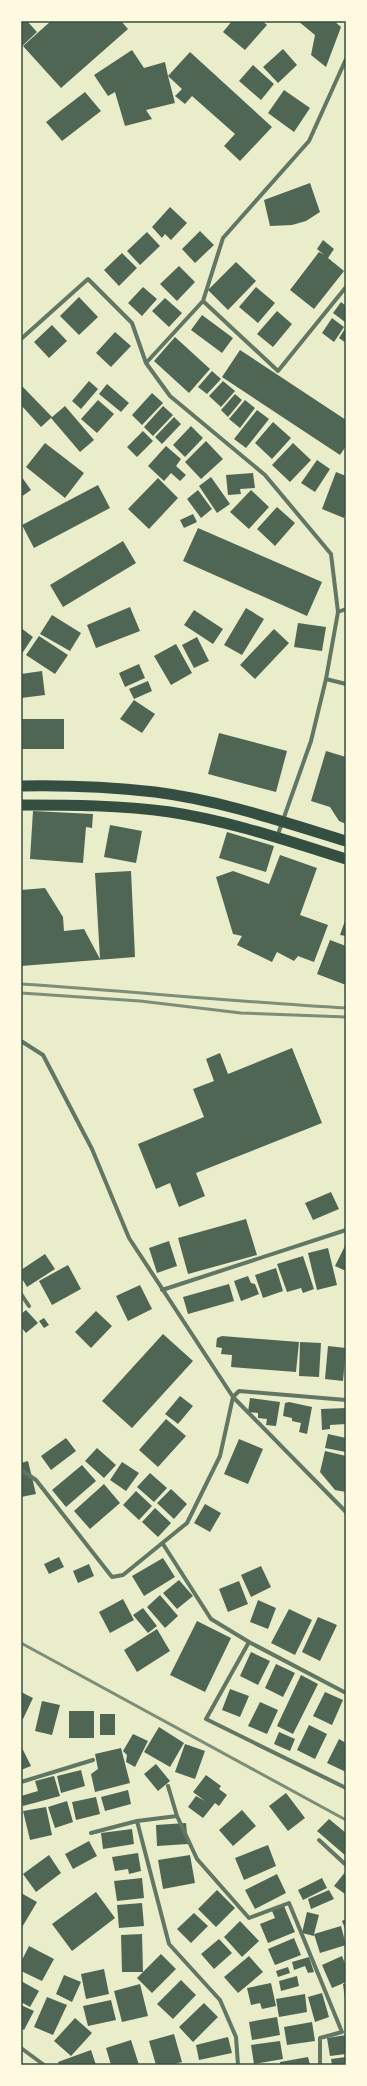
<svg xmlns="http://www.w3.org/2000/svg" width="367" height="2086" font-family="'Alegreya Sans',sans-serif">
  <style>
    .building { fill: #4f6655 }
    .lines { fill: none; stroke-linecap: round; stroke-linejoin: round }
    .minor { stroke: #617663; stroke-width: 4 }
    .trunk { stroke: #344e41; stroke-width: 11 }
    .rail { stroke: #7c8e77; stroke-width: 3 }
    .neatline { fill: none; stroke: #344e41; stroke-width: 1.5 }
  </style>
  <rect width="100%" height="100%" fill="#e9edc9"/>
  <!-- building -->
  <path class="building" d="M21 21H27L37 32 21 47Z
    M51 21H121L128 29 61 88 23 46Z
    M232 21H262L267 25 245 50 223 32Z
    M298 21H334L341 27 326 67 311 55 315 35Z
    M283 49 297 65 278 83 263 67Z
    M132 50 144 68 165 62 168 76 190 52 272 127 240 161 224 146 235 134 192 96 185 104 175 96 182 89 168 76 175 103 146 110 152 119 125 126 115 92 108 96 94 75Z
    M253 65 274 84 261 100 239 81Z
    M284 90 310 108 294 132 268 113Z
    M85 92 101 111 62 141 46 122Z
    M310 183 320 212 306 221 292 225 270 226 264 200Z
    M170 207 187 223 171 240 165 234 162 238 152 227Z
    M200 231 214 245 195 263 182 249Z
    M147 232 160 246 140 265 127 251Z
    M323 240 334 249 328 258 344 271 314 309 290 290 319 252 324 255 317 249Z
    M122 253 137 268 119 286 104 270Z
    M236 262 256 281 228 310 208 290Z
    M179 266 195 282 177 301 160 284Z
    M143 287 157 299 142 316 128 303Z
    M256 287 275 303 258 323 239 307Z
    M79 297 98 317 79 335 60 316Z
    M165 298 182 313 169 327 152 311Z
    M341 302 346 306 345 322 333 313Z
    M277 311 292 324 273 347 257 334Z
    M202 315 233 338 222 353 191 330Z
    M332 318 344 327 334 342 322 333Z
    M52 325 67 341 49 358 34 342Z
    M346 327V343L339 338Z
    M115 332 131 346 111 367 96 353Z
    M175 337 210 369 189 393 154 361Z
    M240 350 346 420V446L340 455 222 377Z
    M212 371 221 379 207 394 198 387Z
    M89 381 98 389 81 409 72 401Z
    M223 381 235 391 221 407 209 396Z
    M107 384 129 403 121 412 99 394Z
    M22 386 52 417 41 427 21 405Z
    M152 393 163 403 142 425 132 415Z
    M235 394 242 400 228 417 221 410Z
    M98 400 114 414 97 433 81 419Z
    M245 400 255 408 240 428 229 419Z
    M65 406 94 440 80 452 51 418Z
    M163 406 173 415 153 436 144 427Z
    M257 410 269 419 246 448 234 439Z
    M174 417 181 424 162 444 155 437Z
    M273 422 291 438 272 459 255 443Z
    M191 426 203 438 185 457 173 445Z
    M143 431 153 441 137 457 127 447Z
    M206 441 223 459 201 479 185 462Z
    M45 443 84 473 65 498 26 467Z
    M293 443 311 460 290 482 272 465Z
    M166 446 181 459 176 466 186 475 180 481 171 473 164 481 148 466Z
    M317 460 330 469 315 492 301 483Z
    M336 472 346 476V512L344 518 322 509Z
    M253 473 255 488 240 489 241 494 228 495 226 475Z
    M21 476 31 490 21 497Z
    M211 477 230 504 217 513 199 486Z
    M158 478 178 498 149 529 128 509Z
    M98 485 110 508 34 548 22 525Z
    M198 490 212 509 201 518 187 499Z
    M251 490 269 507 249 529 230 512Z
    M277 507 295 523 275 546 257 529Z
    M193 514 197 522 184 528 180 520Z
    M198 528 322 582 307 616 183 561Z
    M123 541 136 563 63 607 50 585Z
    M130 607 140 631 96 648 87 625Z
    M246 608 264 619 242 655 224 645Z
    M194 610 223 629 213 644 184 625Z
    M52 615 81 633 70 651 40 634Z
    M298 623 326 627 322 651 294 647Z
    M21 628 33 637 21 655Z
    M274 629 289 643 255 679 240 665Z
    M39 636 68 655 55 674 26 655Z
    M197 637 209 661 194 668 182 645Z
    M176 644 192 673 171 685 154 656Z
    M139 664 145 678 125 687 119 673Z
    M42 671 45 695 21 698V674Z
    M148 681 152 691 134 699 129 689Z
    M134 700 155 714 142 733 120 719Z
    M21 719H64V749H21Z
    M219 733 287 751 276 792 208 774Z
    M326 751 346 757V824L339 821 330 807 311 801Z
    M33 811 93 814 92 828 86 827 83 863 30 859Z
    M110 825 142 831 136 863 104 857Z
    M227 832 274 846 266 872 219 858Z
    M280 855 317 868 300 915 328 925 314 962 298 956 294 961 277 952 272 962 237 945 242 936 233 934 216 877 233 871 269 884Z
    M131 871 135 957 21 966V890L45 888 63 917 64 931 84 929 100 959 95 873Z
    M346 918V936L340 935Z
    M330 940 346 946V985L317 974Z
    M292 1048 322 1123 196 1173 205 1196 179 1207 170 1183 156 1189 138 1144 204 1117 193 1089 214 1081 206 1059 220 1053 228 1074Z
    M331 1192 339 1209 313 1220 305 1203Z
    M246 1219 257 1255 188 1274 178 1238Z
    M169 1241 177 1266 157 1273 149 1248Z
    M346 1244V1271L335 1266Z
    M328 1248 337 1285 317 1290 308 1253Z
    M45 1254 55 1269 27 1287 21 1277V1270Z
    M303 1256 314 1289 303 1293 301 1288 287 1292 277 1264Z
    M68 1265 81 1289 52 1305 39 1281Z
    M276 1268 283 1291 263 1298 255 1275Z
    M248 1276 251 1283 255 1284 259 1294 241 1301 234 1281Z
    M229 1284 234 1301 188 1314 183 1297Z
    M140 1285 152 1309 128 1321 116 1296Z
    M26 1310 38 1323 26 1333 21 1327V1314Z
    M96 1311 112 1326 91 1348 75 1332Z
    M44 1318 49 1325 44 1328 39 1321Z
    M163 1334 193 1361 132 1428 102 1401Z
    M222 1336 299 1342 296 1372 231 1367 232 1355 221 1354 222 1348 216 1347 217 1338Z
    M300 1342 321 1343 319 1377 299 1376Z
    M328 1346 346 1348 343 1381 325 1379Z
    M180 1396 193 1406 178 1424 165 1414Z
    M250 1398 280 1402 276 1426 266 1425 267 1419 258 1418V1413L248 1412Z
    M289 1402 312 1407 307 1434 299 1432 301 1423 292 1421V1418L283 1416 285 1403Z
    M346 1408V1424L330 1425V1429L322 1430 321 1409Z
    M166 1419 186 1436 158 1467 139 1450Z
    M328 1434 346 1438V1452L325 1448Z
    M66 1438 76 1451 51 1470 41 1456Z
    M239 1439 263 1449 248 1484 224 1474Z
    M97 1448 116 1465 104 1478 85 1461Z
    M325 1451 346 1456V1492L335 1490 320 1472Z
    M28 1461 36 1494 21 1497V1463Z
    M122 1462 139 1473 126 1491 110 1480Z
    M82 1465 96 1481 66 1507 52 1490Z
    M150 1473 167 1488 154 1502 137 1487Z
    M104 1484 120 1503 90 1529 74 1511Z
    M171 1489 187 1504 174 1519 157 1503Z
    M136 1491 152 1506 139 1520 123 1505Z
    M205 1504 221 1513 210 1532 194 1523Z
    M155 1508 171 1523 158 1537 142 1522Z
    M59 1557 64 1567 49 1574 44 1564Z
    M163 1558 175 1577 144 1596 132 1576Z
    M89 1564 94 1576 78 1583 73 1571Z
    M261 1566 271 1587 251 1597 241 1575Z
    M179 1580 193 1596 177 1609 163 1593Z
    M239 1581 248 1604 228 1612 219 1589Z
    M160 1595 178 1616 165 1628 147 1607Z
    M123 1599 134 1620 110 1633 99 1612Z
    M258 1600 276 1608 268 1629 250 1622Z
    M143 1608 157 1626 148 1633 133 1615Z
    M289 1609 312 1620 295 1655 271 1643Z
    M318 1617 337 1625 320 1661 302 1652Z
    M197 1621 231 1638 205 1692 170 1675Z
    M157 1629 170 1651 137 1672 124 1650Z
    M251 1652 270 1661 258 1685 240 1676Z
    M276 1664 295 1673 283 1697 265 1688Z
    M301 1675 318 1684 293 1734 277 1726Z
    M230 1689 249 1696 240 1717 222 1710Z
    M21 1692 33 1698 23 1719 21 1718Z
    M325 1692 343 1700 332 1725 313 1716Z
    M42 1701 60 1705 52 1735 35 1731Z
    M260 1702 278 1710 267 1734 248 1726Z
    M69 1711H94V1738H69Z
    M100 1714H115V1735H100Z
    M309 1725 327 1734 315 1759 297 1750Z
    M159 1727 184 1743 170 1767 144 1752Z
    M279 1732 295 1739 290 1751 274 1744Z
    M133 1734 148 1741 135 1767 126 1762 127 1755 123 1751Z
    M339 1739 346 1743V1772L327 1763Z
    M185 1744 205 1751 195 1779 175 1772Z
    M22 1748 31 1766 21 1770V1749Z
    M121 1748 130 1783 95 1792 91 1774 98 1769 95 1754Z
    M156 1764 170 1781 158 1791 144 1774Z
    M81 1770 85 1786 61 1793 57 1776Z
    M206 1775 221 1786 219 1789 227 1795 219 1806 215 1803 203 1818 188 1807 196 1796 205 1801 193 1792Z
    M54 1776 60 1796 23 1806 21 1796 38 1791 35 1781Z
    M128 1790 131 1804 105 1811 101 1797Z
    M286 1793 305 1818 288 1831 269 1806Z
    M96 1797 100 1814 76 1820 72 1802Z
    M67 1801 73 1822 55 1828 48 1807Z
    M46 1807 52 1835 30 1840 23 1811Z
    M242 1810 256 1826 233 1846 219 1830Z
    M329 1819 346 1833V1856L317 1831Z
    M186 1823 188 1844 157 1846 156 1825Z
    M132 1829 134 1844 103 1849 101 1833Z
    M89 1841 97 1856 73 1869 65 1854Z
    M268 1845 276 1866 244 1880 235 1858Z
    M138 1853 141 1871 129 1874 128 1869 115 1871 112 1857Z
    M49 1855 61 1873 36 1892 23 1874Z
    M190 1855 195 1883 163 1889 158 1860Z
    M346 1871V1893L345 1894 334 1886Z
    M277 1874 286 1893 255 1909 245 1890Z
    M142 1878 144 1898 117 1901 114 1881Z
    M322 1878 327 1888 303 1900 298 1890Z
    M217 1890 235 1908 216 1927 198 1909Z
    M329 1890 334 1899 311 1909 308 1899Z
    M96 1892 115 1918 72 1951 52 1924Z
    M21 1893 37 1902 21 1929Z
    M142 1903 144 1926 119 1928 117 1905Z
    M284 1906 295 1932 268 1943 260 1924 275 1918 272 1911Z
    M307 1912 319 1915 314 1934 341 1926 346 1945 320 1953 314 1934V1936L302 1933Z
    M194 1913 208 1926 191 1943 177 1929Z
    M346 1919V1931L342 1921Z
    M240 1921 259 1941 242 1957 224 1937Z
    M142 1934 143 1972H122L121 1935Z
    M294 1938 301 1955 275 1965 268 1949Z
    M219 1939 232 1953 214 1969 201 1954Z
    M29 1946 54 1959 42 1981 21 1971V1962Z
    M161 1954 176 1969 152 1993 137 1978Z
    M249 1956 263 1972 238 1993 224 1977Z
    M342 1956 346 1966V1982L332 1988 322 1965Z
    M309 1957 314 1972 308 1973 305 1966 294 1970 292 1962Z
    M288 1967 290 1973 278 1977 276 1971Z
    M104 1969 109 1994 86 1999 81 1974Z
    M64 1975 81 1982 72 2002 56 1994Z
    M297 1976 299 1986 281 1991 279 1981Z
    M181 1980 196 1995 173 2019 157 2004Z
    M21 1981 39 1991 30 2007 21 2002Z
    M271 1983 276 2006 262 2009 260 2003 251 2005 247 1988Z
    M140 1984 148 2016 122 2022 114 1991Z
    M343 1984H346V1999H345Z
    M322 1993 329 2017 315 2022 308 1997Z
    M305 1994 307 2012 279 2017 276 1999Z
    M47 1997 67 2005 53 2035 34 2027Z
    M111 2000 116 2020 88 2026 83 2006Z
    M204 2003 218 2017 193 2042 179 2027Z
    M21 2005 34 2011 24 2030 21 2028Z
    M277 2017 280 2035 252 2040 249 2022Z
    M75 2018 92 2033 71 2056 54 2041Z
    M312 2022 315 2041 287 2045 284 2027Z
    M174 2034 182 2062 171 2065H156L149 2041Z
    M346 2035V2054L330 2056 327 2038Z
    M228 2037 232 2053 199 2060 196 2045Z
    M131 2040 139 2065H111L106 2048Z
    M280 2041 283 2059 254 2064 251 2045Z
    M91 2050 96 2065H59L58 2062Z
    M308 2057 310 2065H280V2062Z
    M346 2057V2065H332L331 2059Z"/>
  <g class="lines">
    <!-- minor -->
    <path class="minor" d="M203 301 278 371 346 287
      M21 339 88 279 132 323 146 363 170 396 265 475 331 554 338 612 326 679 311 741 277 837
      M146 363 203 301 223 238 309 141 346 59
      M338 612 346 609
      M326 679 346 684
      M21 1041 43 1055 92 1149 129 1238 233 1397 346 1512
      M162 1290 346 1230
      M21 1294 29 1306
      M21 1470 36 1480 112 1577 123 1575 187 1523 220 1456 233 1397 239 1391 346 1400
      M163 1544 211 1619 249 1642
      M346 1693 249 1642 206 1719 346 1788
      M21 1782 93 1760
      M168 1786 177 1816 197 1859 249 1918 289 1903 342 2032 320 2038V2065
      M137 1821 169 1944 220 2000 236 2037 238 2065
      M91 1833 137 1821 177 1816
      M319 1840 346 1865
      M21 2048 44 2065"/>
    <!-- trunk -->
    <path class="trunk" d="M21 786C66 785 110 787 155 792 219 800 284 822 346 841
      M21 805C71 805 120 805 170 812 230 821 288 841 346 859"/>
    <!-- rail -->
    <path class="rail" d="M21 984C129 991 238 1002 346 1008
      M21 993 140 1001 241 1013 346 1017
      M21 1643 346 1820"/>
  </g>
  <!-- border -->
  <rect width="367" height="2086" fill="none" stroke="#fefae0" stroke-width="44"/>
  <rect x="22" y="22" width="323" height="2042" class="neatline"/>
</svg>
